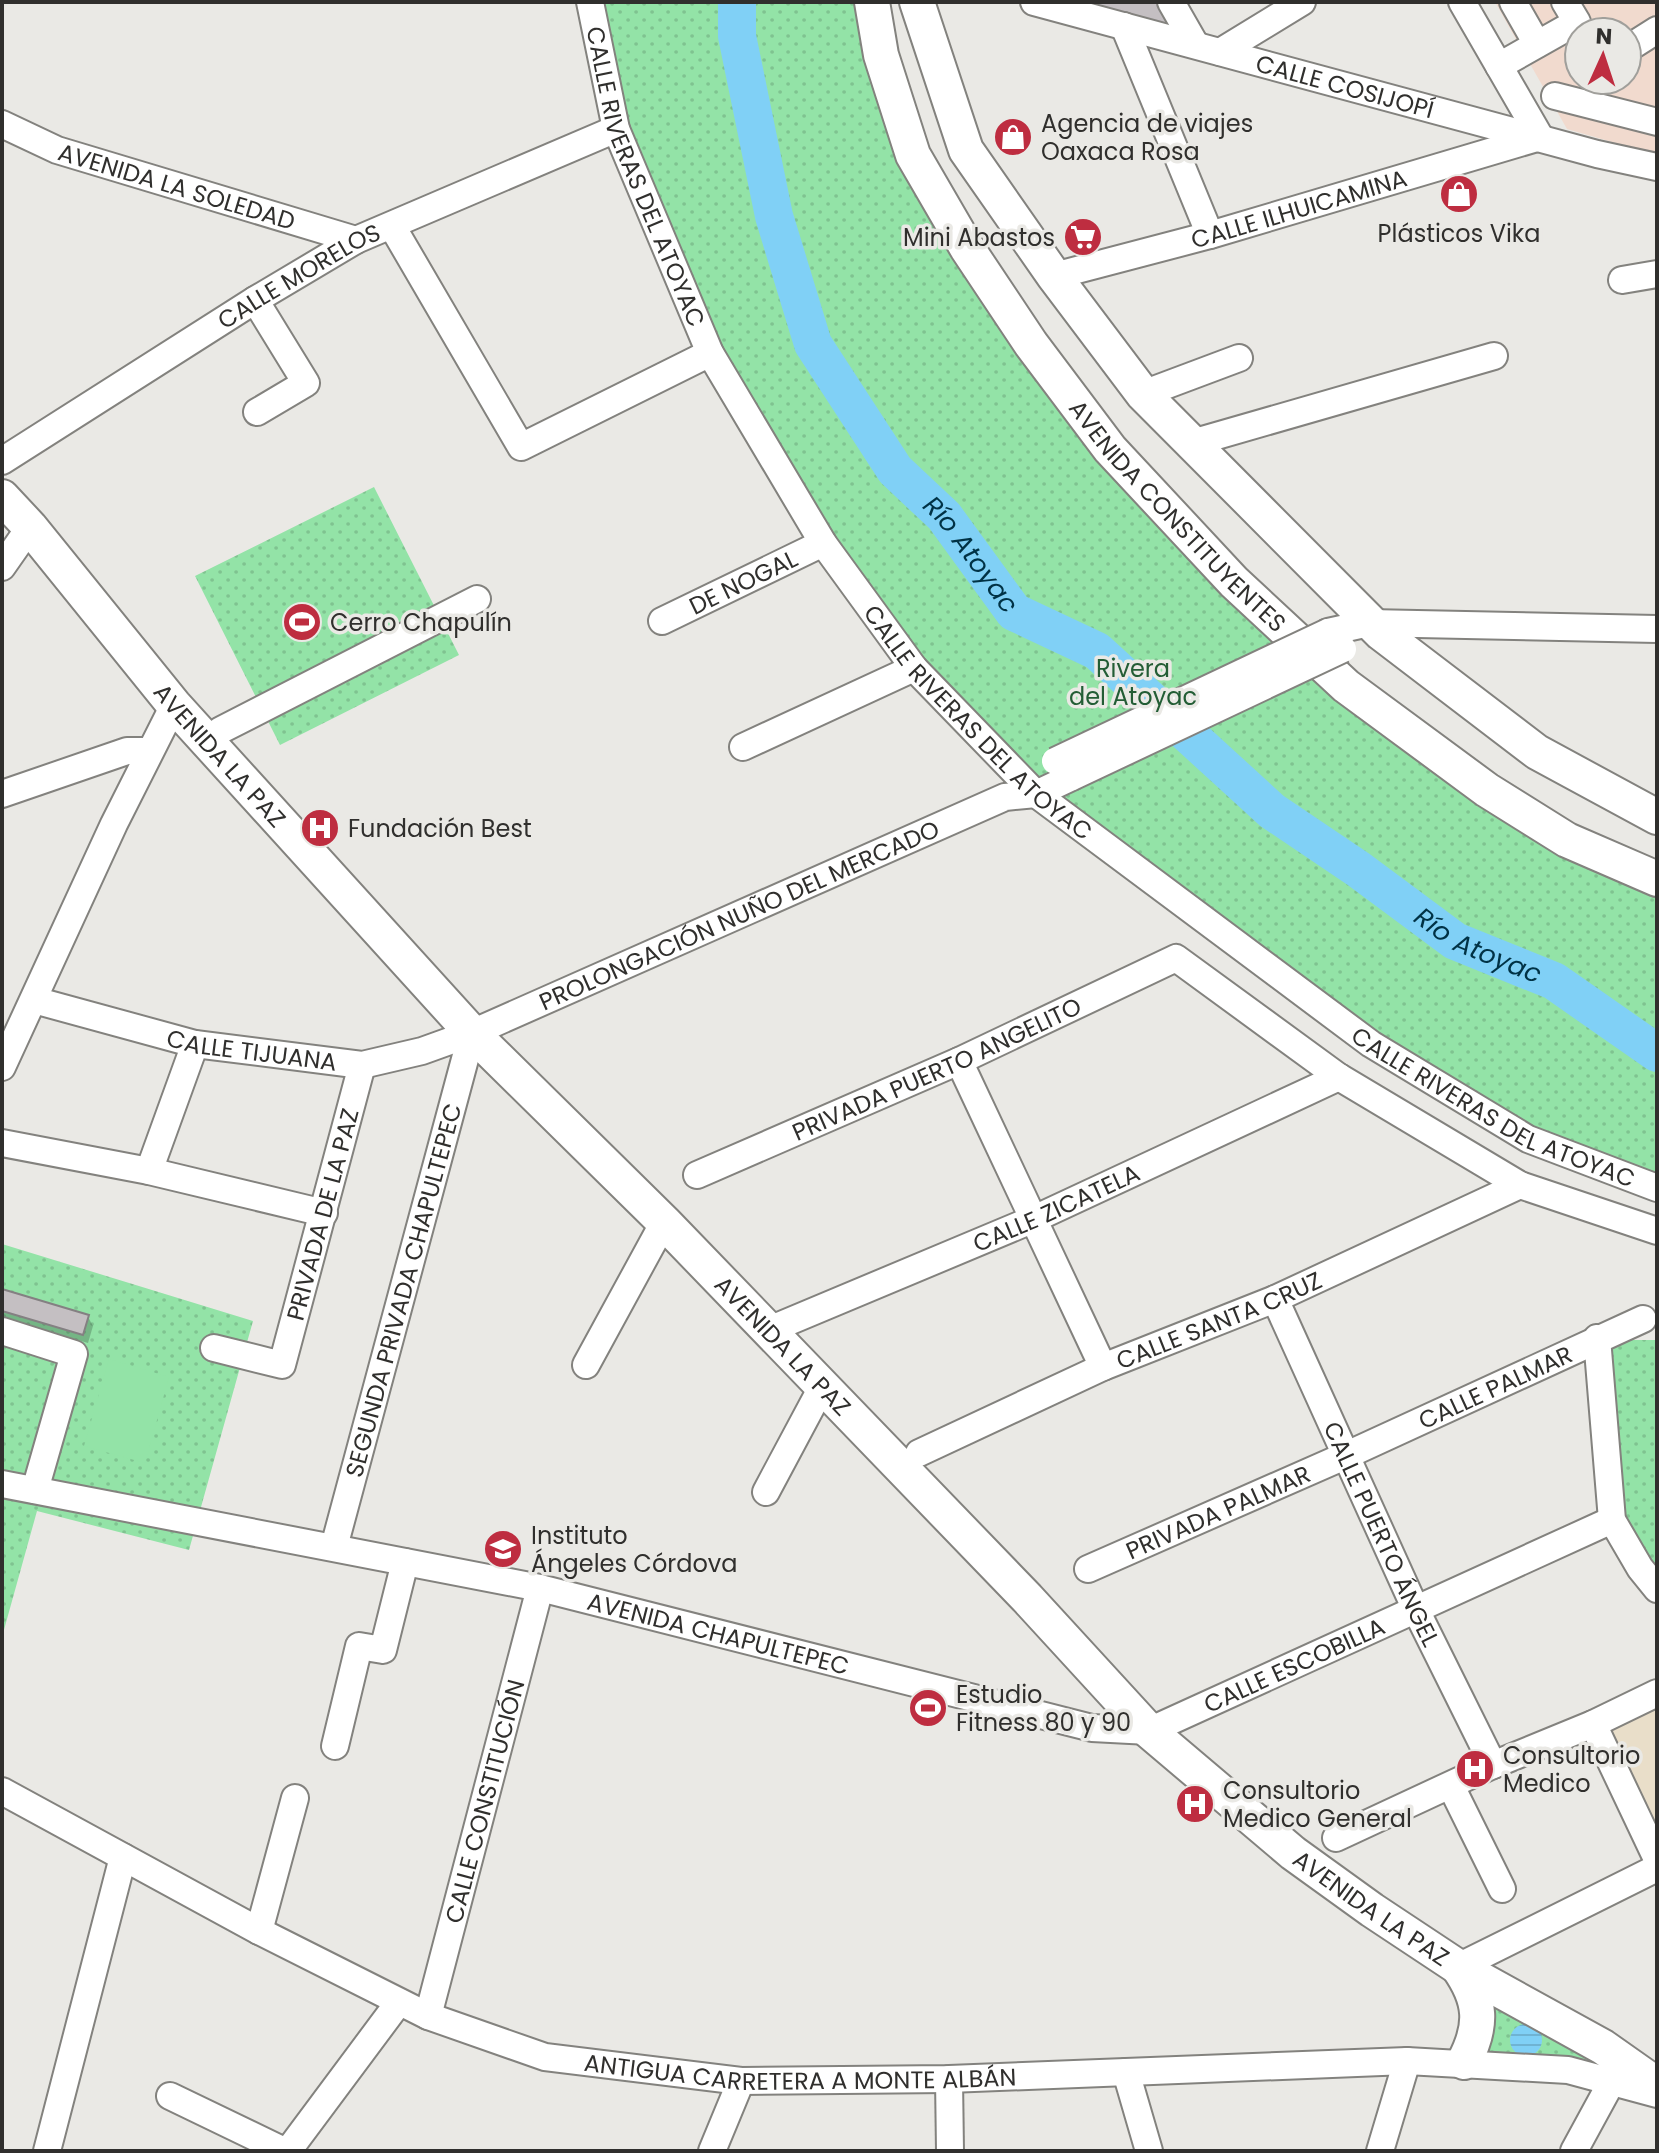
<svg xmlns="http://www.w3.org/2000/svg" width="1659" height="2153" font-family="Poppins,sans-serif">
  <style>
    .commercial { fill: #f1dace; fill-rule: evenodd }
    .education { fill: #e9dec9 }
    .park { fill: url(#park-dots) }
    .pitch { fill: #93e3a7 }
    .water { fill: url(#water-rules) }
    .shadow { fill: #0003 }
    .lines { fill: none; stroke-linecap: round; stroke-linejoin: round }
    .river { stroke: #80d0f6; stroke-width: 38 }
    .building { fill: #c4bfc2; stroke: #848082; stroke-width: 2 }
    .minor-casing { stroke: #83827e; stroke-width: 30 }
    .major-casing { stroke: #83827e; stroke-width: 38 }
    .minor { stroke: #fff; stroke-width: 26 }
    .major { stroke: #fff; stroke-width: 34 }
    .minor-bridge-casing { stroke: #83827e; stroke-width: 30; stroke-linecap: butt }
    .minor-bridge { stroke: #fff; stroke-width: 26 }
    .labels { text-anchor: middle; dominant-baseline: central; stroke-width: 7; stroke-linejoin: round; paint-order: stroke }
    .street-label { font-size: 24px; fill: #302f2d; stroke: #eae9e5 }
    .poi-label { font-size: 24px; fill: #302f2d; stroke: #eae9e5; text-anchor: start }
    .park-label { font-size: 24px; fill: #235d35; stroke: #eae9e5 }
    .water-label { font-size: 26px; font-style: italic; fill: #003245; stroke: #eae9e5 }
  </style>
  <defs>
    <pattern id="park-dots" width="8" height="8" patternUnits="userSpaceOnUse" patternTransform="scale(2)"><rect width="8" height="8" fill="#93e3a7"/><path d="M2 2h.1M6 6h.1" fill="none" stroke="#7fc390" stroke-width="1.8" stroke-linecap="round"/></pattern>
    <pattern id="water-rules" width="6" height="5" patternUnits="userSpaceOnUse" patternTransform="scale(2)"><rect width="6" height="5" fill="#80d0f6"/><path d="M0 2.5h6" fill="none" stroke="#6fb3d3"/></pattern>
  </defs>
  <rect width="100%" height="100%" fill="#eae9e5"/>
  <!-- commercial -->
  <path class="commercial" d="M1495 2H1657V155L1567 129ZM1579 32H1627V80H1579Z"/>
  <!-- education -->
  <path class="education" d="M1657 1702V1838L1604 1725Z"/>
  <!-- park -->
  <path class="park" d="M596 2H877L913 155 1110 449 1346 686 1567 840 1657 872V1188L1528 1139 1036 794 914 668 710 353 616 129Z
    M374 487 459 655 280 745 195 576Z
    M2 1244 253 1321 189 1550 37 1511 2 1637Z
    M1612 1340H1657V1567L1620 1521Z
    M1484 1987 1636 2078 1463 2069Z"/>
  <!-- pitch -->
  <path class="pitch" d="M109 1359 169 1377 145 1463 84 1446Z"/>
  <!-- water -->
  <path class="water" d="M1510 2040a16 16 0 1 1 32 0a16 16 0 1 1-32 0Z"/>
  <!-- shadow -->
  <path class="shadow" d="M2 1291 88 1317 93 1326 88 1343 2 1318Z"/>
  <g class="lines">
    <!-- river -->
    <path class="river" id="s1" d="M737 2V36L774 216 813 344 895 470 944 516 1014 612 1097 651 1272 811 1358 869 1455 941 1554 981 1657 1053"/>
  </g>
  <!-- building -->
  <path class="building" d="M1056 2H1161L1180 32Z
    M2 1289 89 1315 83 1335 2 1311Z"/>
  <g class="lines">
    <defs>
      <g id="minor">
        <path id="s2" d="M590 2 616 129 710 353 823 543 914 668 1036 794 1371 1044 1528 1139 1657 1188"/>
        <path id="s3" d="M1034 2 1597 154 1657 167"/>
        <path d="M1171 2 1195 44"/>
        <path d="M1513 2 1537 44"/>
        <path d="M1124 26 1210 235"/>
        <path d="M1627 49 1657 30"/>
        <path d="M1220 52 1302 2"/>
        <path d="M1499 66 1577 22 1565 2"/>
        <path d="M1555 96 1657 122"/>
        <path id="s4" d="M2 124 57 150 356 240"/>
        <path d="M392 226 521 447 710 353"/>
        <path id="s5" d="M1054 276 1210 235 1540 137 1462 2"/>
        <path d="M1622 280 1657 274"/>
        <path d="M255 300 306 383 257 412"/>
        <path d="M1143 394 1239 358"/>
        <path d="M1192 443 1494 356"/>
        <path id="s6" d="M2 461 255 300 356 240 616 129"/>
        <path d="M2 567 30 527"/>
        <path id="s7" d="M662 621 823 543"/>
        <path d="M1328 632 1369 623 1657 629"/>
        <path d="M206 741 221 730 477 599"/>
        <path d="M743 747 914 668"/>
        <path d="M2 794 127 751H149"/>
        <path id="s8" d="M34 1000 195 1044 362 1065 422 1051 472 1033 1005 797 1036 794 1072 777"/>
        <path d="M959 1061 1103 1367"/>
        <path d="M2 1067 114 824 174 705"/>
        <path d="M2 1143 149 1171 324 1213"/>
        <path d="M149 1171 195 1044"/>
        <path id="s9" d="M697 1175 959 1061 1176 958 1339 1077 1520 1185 1657 1231"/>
        <path id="s10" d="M1275 1299 1416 1610 1493 1765"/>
        <path id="s11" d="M769 1330 1034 1219 1339 1077"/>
        <path d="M2 1331 74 1354 35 1490"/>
        <path d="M1597 1338 1612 1520 1640 1568 1657 1589"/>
        <path id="s12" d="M214 1348 282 1365 362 1065"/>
        <path d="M586 1365 664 1222"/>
        <path id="s13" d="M919 1453 1103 1367 1275 1299 1520 1185"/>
        <path id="s14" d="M2 1484 540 1588 1092 1728 1149 1731 1612 1520"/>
        <path d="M766 1492 822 1387"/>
        <path id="s15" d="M334 1547 472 1033"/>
        <path id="s16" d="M1088 1569 1347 1455 1643 1319"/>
        <path d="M1593 1724 1657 1859"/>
        <path d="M335 1746 359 1646 383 1650 405 1562"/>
        <path d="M1451 1786 1502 1889"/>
        <path id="s17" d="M2 1791 259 1931 428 2016 545 2057 741 2081 949 2079 1407 2061 1568 2070 1657 2094"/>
        <path d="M1336 1838 1493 1765 1593 1724 1657 1693"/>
        <path d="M259 1931 295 1798"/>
        <path d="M1458 1967 1657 1868"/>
        <path id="s18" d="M428 2016 540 1588"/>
        <path d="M1126 2072 1149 2151"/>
        <path d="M949 2079 950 2151"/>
        <path d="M170 2096 284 2151"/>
        <path d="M47 2151 123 1857"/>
        <path d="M288 2151 399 2002"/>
        <path d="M712 2151 741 2081"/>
        <path d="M1380 2151 1407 2061"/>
        <path d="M1574 2151 1611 2083"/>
      </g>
      <g id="major">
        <path id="s19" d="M872 2 881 55 913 155 967 248 1031 344 1110 449 1234 582 1346 686 1487 790 1567 840 1657 879"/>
        <path d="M917 2 966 150 1054 276 1143 394 1381 633 1537 752 1657 817"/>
        <path id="s20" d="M2 497 30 527 174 705 472 1033 664 1222 1027 1598 1149 1731 1293 1853 1372 1910 1458 1967 1603 2047 1657 2085"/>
        <path d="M1458 1967C1482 2001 1483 2026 1464 2062"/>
      </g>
    </defs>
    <!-- minor casing -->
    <use href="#minor" class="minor-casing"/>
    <!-- major casing -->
    <use href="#major" class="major-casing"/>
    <!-- minor -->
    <use href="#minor" class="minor"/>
    <!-- major -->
    <use href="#major" class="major"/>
    <defs>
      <path id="minor-bridge" d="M1055 761 1328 632
        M1072 777 1343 649"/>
    </defs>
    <!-- minor-bridge casing -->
    <use href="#minor-bridge" class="minor-bridge-casing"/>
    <!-- minor-bridge -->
    <use href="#minor-bridge" class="minor-bridge"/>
  </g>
  <!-- icons -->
  <defs>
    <symbol id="shop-disc" viewBox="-11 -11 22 22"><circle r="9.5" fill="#be2d40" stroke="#eae9e5"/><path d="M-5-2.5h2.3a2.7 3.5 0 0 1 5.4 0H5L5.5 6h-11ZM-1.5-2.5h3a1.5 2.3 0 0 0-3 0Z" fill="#fff"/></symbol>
    <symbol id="supermarket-disc" viewBox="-11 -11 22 22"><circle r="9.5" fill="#be2d40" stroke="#eae9e5"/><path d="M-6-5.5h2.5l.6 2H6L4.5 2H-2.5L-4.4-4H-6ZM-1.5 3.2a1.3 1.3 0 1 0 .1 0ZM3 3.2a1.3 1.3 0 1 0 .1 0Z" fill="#fff"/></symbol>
    <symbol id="stadium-disc" viewBox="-11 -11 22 22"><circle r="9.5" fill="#be2d40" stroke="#eae9e5"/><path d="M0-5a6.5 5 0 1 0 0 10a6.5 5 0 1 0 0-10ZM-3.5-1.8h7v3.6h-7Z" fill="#fff"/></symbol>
    <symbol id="hospital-disc" viewBox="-11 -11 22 22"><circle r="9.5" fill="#be2d40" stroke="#eae9e5"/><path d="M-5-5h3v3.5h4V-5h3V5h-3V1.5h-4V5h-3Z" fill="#fff"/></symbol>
    <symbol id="school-disc" viewBox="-11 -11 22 22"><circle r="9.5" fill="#be2d40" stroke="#eae9e5"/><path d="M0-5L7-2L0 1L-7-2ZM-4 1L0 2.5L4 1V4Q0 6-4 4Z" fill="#fff"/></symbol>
  </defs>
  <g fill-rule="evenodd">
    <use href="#shop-disc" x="991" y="115" width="44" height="44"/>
    <use href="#shop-disc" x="1437" y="172" width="44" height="44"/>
    <use href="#supermarket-disc" x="1061" y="215" width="44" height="44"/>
    <use href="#stadium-disc" x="280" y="600" width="44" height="44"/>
    <use href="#hospital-disc" x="298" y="806" width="44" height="44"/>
    <use href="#school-disc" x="481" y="1527" width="44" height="44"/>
    <use href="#stadium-disc" x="906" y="1686" width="44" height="44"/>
    <use href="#hospital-disc" x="1453" y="1747" width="44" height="44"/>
    <use href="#hospital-disc" x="1173" y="1782" width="44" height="44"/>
  </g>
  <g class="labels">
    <!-- street labels -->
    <g class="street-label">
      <text stroke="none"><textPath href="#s3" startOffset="322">CALLE COSIJOPÍ</textPath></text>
      <text stroke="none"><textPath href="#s2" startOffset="184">CALLE RIVERAS DEL ATOYAC</textPath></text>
      <text stroke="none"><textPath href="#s4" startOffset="186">AVENIDA LA SOLEDAD</textPath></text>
      <text stroke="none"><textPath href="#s5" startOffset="254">CALLE ILHUICAMINA</textPath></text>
      <text stroke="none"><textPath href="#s6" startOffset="350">CALLE MORELOS</textPath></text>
      <text stroke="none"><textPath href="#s19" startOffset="608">AVENIDA CONSTITUYENTES</textPath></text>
      <text stroke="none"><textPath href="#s7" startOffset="90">DE NOGAL</textPath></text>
      <text stroke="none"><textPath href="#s2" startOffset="832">CALLE RIVERAS DEL ATOYAC</textPath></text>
      <text stroke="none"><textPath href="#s20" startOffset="338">AVENIDA LA PAZ</textPath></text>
      <text stroke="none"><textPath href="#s8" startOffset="742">PROLONGACIÓN NUÑO DEL MERCADO</textPath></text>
      <text stroke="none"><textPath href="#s8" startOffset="224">CALLE TIJUANA</textPath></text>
      <text stroke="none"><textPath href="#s9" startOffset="262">PRIVADA PUERTO ANGELITO</textPath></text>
      <text stroke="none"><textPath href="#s2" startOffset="1480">CALLE RIVERAS DEL ATOYAC</textPath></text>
      <text stroke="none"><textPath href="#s11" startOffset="312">CALLE ZICATELA</textPath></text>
      <text stroke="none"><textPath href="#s12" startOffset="226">PRIVADA DE LA PAZ</textPath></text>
      <text stroke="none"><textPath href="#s15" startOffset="266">SEGUNDA PRIVADA CHAPULTEPEC</textPath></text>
      <text stroke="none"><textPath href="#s13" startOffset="328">CALLE SANTA CRUZ</textPath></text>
      <text stroke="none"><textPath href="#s20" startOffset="1154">AVENIDA LA PAZ</textPath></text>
      <text stroke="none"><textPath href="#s16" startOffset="446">CALLE PALMAR</textPath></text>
      <text stroke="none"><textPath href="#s16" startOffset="142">PRIVADA PALMAR</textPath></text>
      <text stroke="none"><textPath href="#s10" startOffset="258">CALLE PUERTO ÁNGEL</textPath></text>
      <text stroke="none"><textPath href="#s14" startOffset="732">AVENIDA CHAPULTEPEC</textPath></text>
      <text stroke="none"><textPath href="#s14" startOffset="1334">CALLE ESCOBILLA</textPath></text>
      <text stroke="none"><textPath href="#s18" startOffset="222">CALLE CONSTITUCIÓN</textPath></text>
      <text stroke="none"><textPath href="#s20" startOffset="1970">AVENIDA LA PAZ</textPath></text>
      <text stroke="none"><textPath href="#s17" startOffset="862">ANTIGUA CARRETERA A MONTE ALBÁN</textPath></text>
    </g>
    <!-- poi labels -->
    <g class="poi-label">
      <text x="1041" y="123">Agencia de viajes<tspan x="1041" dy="28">Oaxaca Rosa</tspan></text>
      <text x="1459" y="233" text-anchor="middle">Plásticos Vika</text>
      <text x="1055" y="237" text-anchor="end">Mini Abastos</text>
      <text x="330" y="622">Cerro Chapulín</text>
      <text x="348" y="828">Fundación Best</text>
      <text x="531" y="1535">Instituto<tspan x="531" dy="28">Ángeles Córdova</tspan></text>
      <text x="956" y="1694">Estudio<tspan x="956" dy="28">Fitness 80 y 90</tspan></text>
      <text x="1503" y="1755">Consultorio<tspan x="1503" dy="28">Medico</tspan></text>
      <text x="1223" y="1790">Consultorio<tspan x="1223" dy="28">Medico General</tspan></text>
    </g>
    <!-- park labels -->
    <g class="park-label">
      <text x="1133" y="668">Rivera<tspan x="1133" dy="28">del Atoyac</tspan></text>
    </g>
    <!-- water labels -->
    <g class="water-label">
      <text stroke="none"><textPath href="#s1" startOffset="616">Río Atoyac</textPath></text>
      <text stroke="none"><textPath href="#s1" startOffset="1264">Río Atoyac</textPath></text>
    </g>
  </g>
  <!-- border -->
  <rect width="1659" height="2153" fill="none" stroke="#302f2d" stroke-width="8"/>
  <!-- north arrow -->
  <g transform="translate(1603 56) rotate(3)"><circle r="38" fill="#eae9e5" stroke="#a09f9b" stroke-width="2"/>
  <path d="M0-6L14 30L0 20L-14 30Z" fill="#be2d40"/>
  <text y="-12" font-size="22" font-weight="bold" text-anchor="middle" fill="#302f2d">N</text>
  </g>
</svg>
